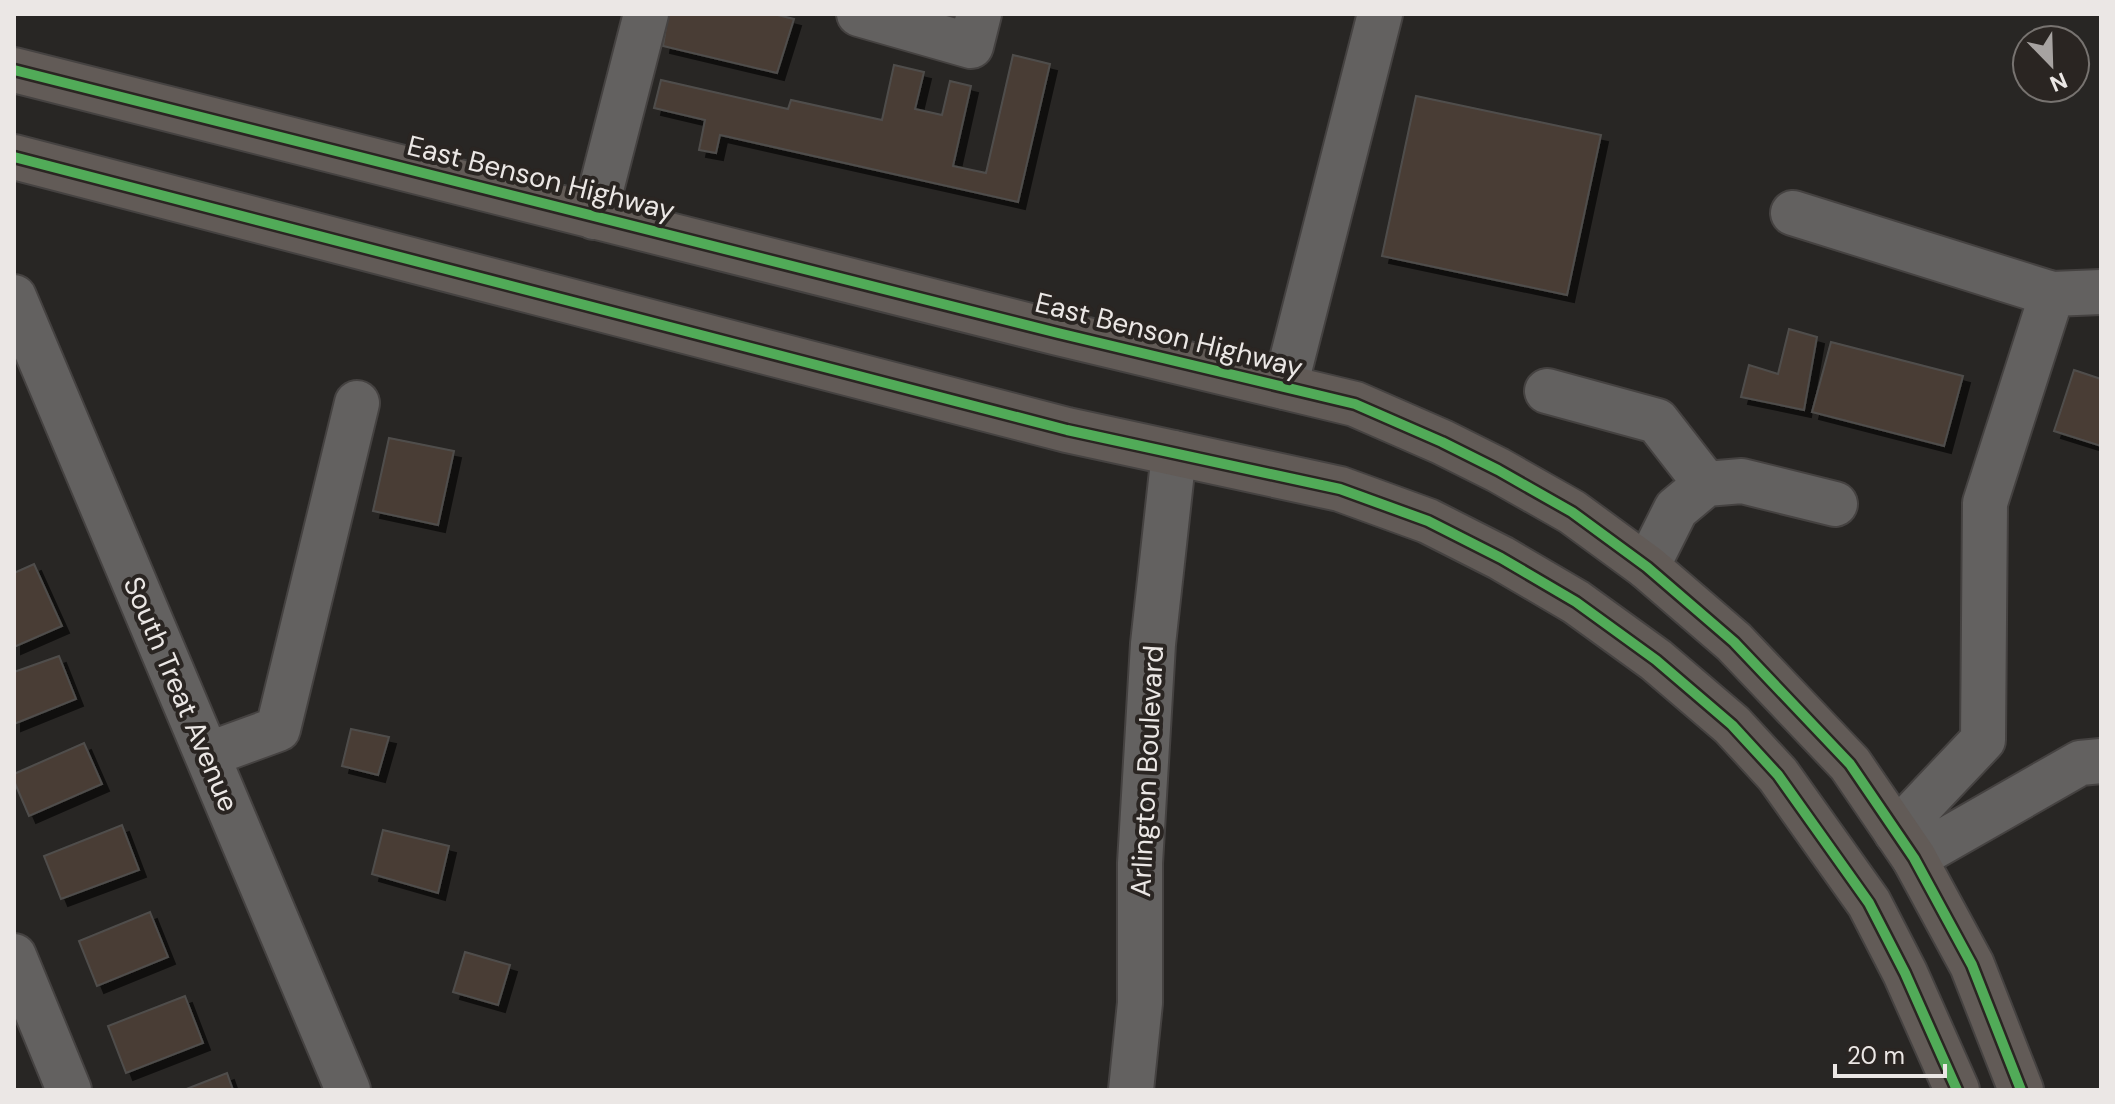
<svg xmlns="http://www.w3.org/2000/svg" width="2115" height="1104" font-family="'DM Sans',sans-serif">
  <style>
    .building { fill: #4a3d36; stroke: #504e4c; stroke-width: 2; filter: url(#shadow) }
    .lines { fill: none; stroke-linecap: round; stroke-linejoin: round }
    .minor-casing { stroke: #454241; stroke-width: 48 }
    .major-casing { stroke: #454241; stroke-width: 48 }
    .minor { stroke: #636160; stroke-width: 44 }
    .major { stroke: #625b57; stroke-width: 44 }
    .cycleway-casing { stroke: #2a2522; stroke-width: 15 }
    .cycleway { stroke: #51ab58; stroke-width: 10 }
    .labels { text-anchor: middle; dominant-baseline: central; stroke-width: 8; stroke-linejoin: round; paint-order: stroke }
    .street-label { font-size: 28px; fill: #ebe7e5; stroke: #2a2522 }
  </style>
  <defs>
    <filter id="shadow"><feDropShadow dx="7" dy="7" stdDeviation="0" flood-color="#0009"/></filter>
  </defs>
  <rect width="100%" height="100%" fill="#282624"/>
  <!-- building -->
  <path class="building" d="M668 14H774L794 19 777 73 663 46Z
    M1013 55 1050 64 1018 202 720 135 716 153 699 150 705 120 654 108 661 80 788 109 791 100 882 120 894 65 924 72 915 109 942 115 950 81 971 86 953 166 986 173Z
    M1416 96 1601 135 1567 295 1382 256Z
    M1789 329 1817 337 1804 410 1741 397 1749 365 1778 374Z
    M1831 342 1963 376 1944 446 1812 412Z
    M2074 370 2101 379V446L2054 431Z
    M389 438 454 451 438 525 373 511Z
    M34 564 62 626 14 647V573Z
    M59 656 76 699 14 724V672Z
    M351 729 389 737 378 775 342 766Z
    M84 743 102 784 29 816 14 781V774Z
    M122 825 139 870 61 899 44 856Z
    M383 830 449 846 438 893 372 874Z
    M150 912 168 957 97 986 79 941Z
    M465 952 510 965 498 1005 453 992Z
    M185 996 203 1043 126 1073 108 1026Z
    M227 1073 233 1090H184Z"/>
  <g class="lines">
    <defs>
      <path id="minor" d="M859 14 971 46 979 14
        M1793 213 2052 294 1985 503 1983 740 1896 832
        M594 217 646 14
        M2052 294 2101 292
        M14 297 348 1090
        M1285 387 1380 14
        M1547 391 1657 421 1706 484
        M1647 567 1676 509 1706 484 1742 481 1835 504
        M207 755 278 729 357 403
        M1914 858 2080 763 2101 761
        M14 956 69 1090
        M1131 1090 1140 1003V863L1153 644 1174 453"/>
      <path id="major" d="M14 70 1058 333 1355 404 1442 442 1498 470 1572 512 1647 567 1734 642 1850 764 1914 858 1972 965 2021 1090
        M14 157 1067 430 1340 489 1428 521 1501 558 1576 602 1656 660 1732 725 1778 775 1869 903 1905 973 1957 1090"/>
    </defs>
    <!-- minor casing -->
    <use href="#minor" class="minor-casing"/>
    <!-- major casing -->
    <use href="#major" class="major-casing"/>
    <!-- minor -->
    <use href="#minor" class="minor"/>
    <!-- major -->
    <use href="#major" class="major"/>
    <defs>
      <path id="cycleway" d="M14 70 1058 333 1355 404 1442 442 1498 470 1572 512 1647 567 1734 642 1850 764 1914 858 1972 965 2021 1090
        M14 157 1067 430 1340 489 1428 521 1501 558 1576 602 1656 660 1732 725 1778 775 1869 903 1905 973 1957 1090"/>
    </defs>
    <!-- cycleway casing -->
    <use href="#cycleway" class="cycleway-casing"/>
    <!-- cycleway -->
    <use href="#cycleway" class="cycleway"/>
  </g>
  <g class="labels">
    <!-- street labels -->
    <g class="street-label">
      <text transform="translate(541 178) rotate(14)">East Benson Highway</text>
      <text transform="translate(1169 335) rotate(14)">East Benson Highway</text>
      <text transform="translate(181 694) rotate(67)">South Treat Avenue</text>
      <text transform="translate(1147 771) rotate(-87)">Arlington Boulevard</text>
    </g>
  </g>
  <!-- border -->
  <rect width="2115" height="1104" fill="none" stroke="#ebe7e5" stroke-width="32"/>
  <!-- north arrow -->
  <g transform="translate(2051 64) rotate(157)"><circle r="38" fill="#2a2522" stroke="#777370" stroke-width="2"/>
  <path d="M0-6L14 30L0 20L-14 30Z" fill="#a7a3a1"/>
  <text y="-12" font-size="22" font-weight="bold" text-anchor="middle" fill="#ebe7e5">N</text>
  </g>
  <!-- scale -->
  <path d="M1835 1064v12h110v-12" fill="none" stroke="#ebe7e5" stroke-width="4"/>
  <text x="1847" y="1064" font-size="24" fill="#ebe7e5" stroke="#2a2522" stroke-width="6" paint-order="stroke">20 m</text>
</svg>
